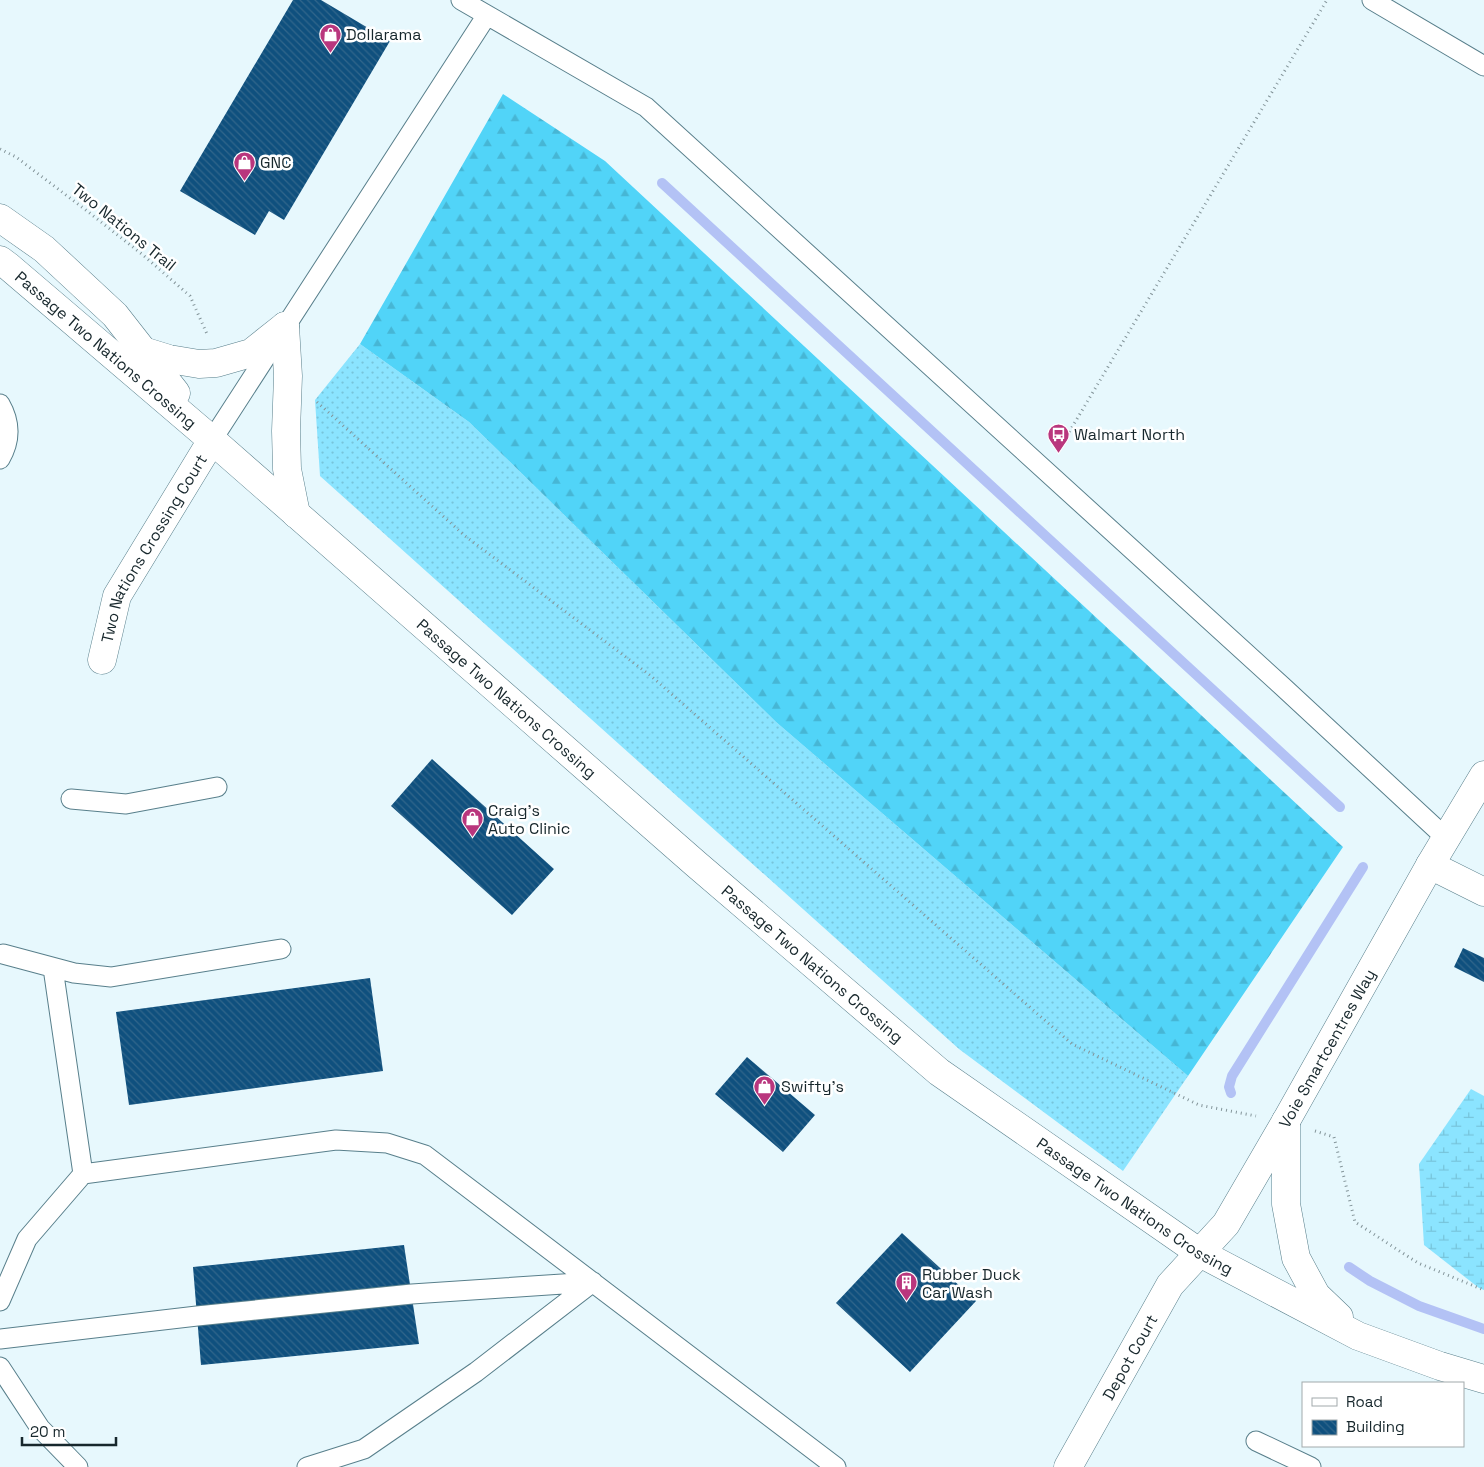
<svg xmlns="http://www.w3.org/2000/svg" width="1484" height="1467" font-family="'Space Grotesk',sans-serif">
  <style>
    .grass { fill: url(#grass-dots) }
    .forest { fill: url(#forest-firs) }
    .wetland { fill: url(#wetland-marsh) }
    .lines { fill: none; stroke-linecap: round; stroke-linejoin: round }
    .stream { stroke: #b3c2f5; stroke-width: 10 }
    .building { fill: url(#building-back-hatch) }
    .lane-casing { stroke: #587f8b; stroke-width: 21 }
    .street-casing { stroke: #587f8b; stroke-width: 29 }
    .secondary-casing { stroke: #587f8b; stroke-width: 29 }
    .path { stroke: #839499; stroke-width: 3; stroke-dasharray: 1 4; stroke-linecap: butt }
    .lane { stroke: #fff; stroke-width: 19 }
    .street { stroke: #fff; stroke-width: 28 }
    .secondary { stroke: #fff; stroke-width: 28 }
    .labels { text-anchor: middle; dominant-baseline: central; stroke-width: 5; stroke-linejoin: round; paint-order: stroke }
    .poi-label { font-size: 16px; fill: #17272c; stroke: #fff; text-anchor: start }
    .street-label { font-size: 16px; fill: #17272c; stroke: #fff }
  </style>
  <defs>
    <pattern id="grass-dots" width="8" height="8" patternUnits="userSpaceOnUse" patternTransform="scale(1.25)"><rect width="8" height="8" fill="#8be4ff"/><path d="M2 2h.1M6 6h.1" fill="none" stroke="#77c4db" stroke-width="1.8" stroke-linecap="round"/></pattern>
    <pattern id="forest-firs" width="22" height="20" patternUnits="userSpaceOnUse" patternTransform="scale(1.25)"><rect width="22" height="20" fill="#51d4f8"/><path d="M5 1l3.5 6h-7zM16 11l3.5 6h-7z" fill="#46b6d5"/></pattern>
    <pattern id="wetland-marsh" width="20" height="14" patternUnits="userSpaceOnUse" patternTransform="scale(1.25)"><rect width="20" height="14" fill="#8be4ff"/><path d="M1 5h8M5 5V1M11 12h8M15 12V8" fill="none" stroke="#77c4db"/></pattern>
    <pattern id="building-back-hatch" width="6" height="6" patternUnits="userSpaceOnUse" patternTransform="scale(1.25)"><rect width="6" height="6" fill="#0f507e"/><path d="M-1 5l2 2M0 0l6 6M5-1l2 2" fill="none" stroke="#31668b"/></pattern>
  </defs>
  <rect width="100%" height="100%" fill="#e7f8fd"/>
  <!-- grass -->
  <path class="grass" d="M360 344 469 422 776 722 1188 1076 1123 1171 959 1049 320 476 315 400Z"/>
  <!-- forest -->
  <path class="forest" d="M503 94 605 161 1343 847 1188 1076 776 722 469 422 360 344Z"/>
  <!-- wetland -->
  <path class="wetland" d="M1471 1089 1484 1096V1290L1479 1288 1424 1245 1419 1164Z"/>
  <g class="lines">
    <!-- stream -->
    <path class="stream" d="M662 183 1340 807
      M1231 1093 1229 1087 1232 1076 1363 867
      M1349 1267 1370 1281 1419 1306 1484 1329"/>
  </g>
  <!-- building -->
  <path class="building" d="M293 0H321L390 41 284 220 269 211 255 235 180 191Z
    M432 759 554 869 512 915 391 806Z
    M1463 948 1484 958V982L1454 967Z
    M370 978 383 1071 129 1105 116 1012Z
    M747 1057 815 1115 783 1152 715 1094Z
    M902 1233 976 1301 910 1372 836 1303Z
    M404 1245 419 1344 201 1365 193 1267Z"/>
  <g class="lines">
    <defs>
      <path id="lane" d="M461 0 646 107 1282 686 1446 838
        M1372 0 1484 66
        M0 404C11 423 11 440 0 459
        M212 440 487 15
        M71 799 126 804 217 787
        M3 954 74 973 111 977 281 949
        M53 968 83 1174
        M0 1301 27 1239 83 1174 336 1140 387 1143 425 1155 836 1467
        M0 1339 197 1316 412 1294 593 1282
        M0 1367 40 1428 78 1467
        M1256 1441 1311 1467
        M307 1467 364 1449 476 1372 593 1282"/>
      <g id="street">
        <path id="s1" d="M102 660 117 596 212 440"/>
        <path d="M1430 865 1484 892"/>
        <path id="s2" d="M1068 1467 1170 1285 1226 1224 1286 1121 1430 865 1484 775"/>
      </g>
      <g id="secondary">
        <path d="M0 218 44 249 115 315 176 393"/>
        <path id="s3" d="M0 260 8 266 212 440 696 864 939 1072 1200 1253 1358 1336 1440 1366 1484 1379"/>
        <path d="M285 326 288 376 286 431 287 469 296 514"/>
        <path d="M143 351 169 359 199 364 216 363 251 353 285 326"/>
        <path d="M1286 1121V1204L1296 1258 1316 1295 1339 1317"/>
      </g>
    </defs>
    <!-- lane casing -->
    <use href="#lane" class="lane-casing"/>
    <!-- street casing -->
    <use href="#street" class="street-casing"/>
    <!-- secondary casing -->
    <use href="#secondary" class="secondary-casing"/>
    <!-- path -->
    <path class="path" d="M0 149 16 157 87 211 143 255 190 296 207 334
      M317 402 465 536 651 676 1072 1044 1199 1105 1256 1116
      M1059 449 1327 0
      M1315 1131 1334 1137 1355 1222 1418 1263 1484 1290"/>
    <!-- lane -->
    <use href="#lane" class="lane"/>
    <!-- street -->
    <use href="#street" class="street"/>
    <!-- secondary -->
    <use href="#secondary" class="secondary"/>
  </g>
  <!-- icons -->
  <defs>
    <symbol id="shop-pin" viewBox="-11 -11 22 30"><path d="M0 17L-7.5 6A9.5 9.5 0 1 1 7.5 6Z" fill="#b9367d" stroke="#fff"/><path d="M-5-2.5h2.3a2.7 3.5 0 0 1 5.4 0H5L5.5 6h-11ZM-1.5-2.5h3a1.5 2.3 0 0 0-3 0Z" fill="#fff"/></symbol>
    <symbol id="bus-pin" viewBox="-11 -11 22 30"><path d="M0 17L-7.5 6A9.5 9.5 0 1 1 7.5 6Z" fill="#b9367d" stroke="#fff"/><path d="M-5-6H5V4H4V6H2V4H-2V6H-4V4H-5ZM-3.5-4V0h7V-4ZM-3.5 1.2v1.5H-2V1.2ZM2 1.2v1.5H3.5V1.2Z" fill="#fff"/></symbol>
    <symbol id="building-pin" viewBox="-11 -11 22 30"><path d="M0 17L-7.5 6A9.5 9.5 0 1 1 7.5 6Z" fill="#b9367d" stroke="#fff"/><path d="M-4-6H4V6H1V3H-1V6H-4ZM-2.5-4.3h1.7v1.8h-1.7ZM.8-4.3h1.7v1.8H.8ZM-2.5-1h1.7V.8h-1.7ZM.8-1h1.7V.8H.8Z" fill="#fff"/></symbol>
  </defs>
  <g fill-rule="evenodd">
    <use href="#shop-pin" x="318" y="22" width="25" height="34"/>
    <use href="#shop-pin" x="232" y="150" width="25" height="34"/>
    <use href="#bus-pin" x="1046" y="422" width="25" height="34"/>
    <use href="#shop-pin" x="460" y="806" width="25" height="34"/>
    <use href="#shop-pin" x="752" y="1074" width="25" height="34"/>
    <use href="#building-pin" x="894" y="1270" width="25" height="34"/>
  </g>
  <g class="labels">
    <!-- poi labels -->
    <g class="poi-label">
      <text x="346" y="34">Dollarama</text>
      <text x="260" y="162">GNC</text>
      <text x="1074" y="434">Walmart North</text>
      <text x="488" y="810">Craig's<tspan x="488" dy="18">Auto Clinic</tspan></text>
      <text x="781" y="1086">Swifty's</text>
      <text x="922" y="1274">Rubber Duck<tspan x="922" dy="18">Car Wash</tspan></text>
    </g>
    <!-- street labels -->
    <g class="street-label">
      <text transform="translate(124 227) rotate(39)">Two Nations Trail</text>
      <text stroke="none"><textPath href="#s3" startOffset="139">Passage Two Nations Crossing</textPath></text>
      <text stroke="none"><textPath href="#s1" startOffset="124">Two Nations Crossing Court</textPath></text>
      <text stroke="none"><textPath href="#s3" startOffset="670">Passage Two Nations Crossing</textPath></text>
      <text stroke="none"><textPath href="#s3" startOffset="1075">Passage Two Nations Crossing</textPath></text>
      <text stroke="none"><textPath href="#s2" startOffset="494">Voie Smartcentres Way</textPath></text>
      <text stroke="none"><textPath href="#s3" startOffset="1479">Passage Two Nations Crossing</textPath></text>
      <text stroke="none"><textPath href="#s2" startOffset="126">Depot Court</textPath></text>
    </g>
  </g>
  <!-- legend -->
  <rect x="1302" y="1382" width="162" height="65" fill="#ffffff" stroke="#a2a9ab"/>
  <rect x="1312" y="1398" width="25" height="8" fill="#ffffff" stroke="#a2a9ab"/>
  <text x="1346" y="1407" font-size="15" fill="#17272c">Road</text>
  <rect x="1312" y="1420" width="25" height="15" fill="url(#building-back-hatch)" stroke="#a2a9ab"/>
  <text x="1346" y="1432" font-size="15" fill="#17272c">Building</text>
  <!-- scale -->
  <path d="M22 1437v8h94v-8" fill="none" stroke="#17272c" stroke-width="2.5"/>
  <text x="30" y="1437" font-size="15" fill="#17272c" stroke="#ffffff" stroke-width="4" paint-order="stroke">20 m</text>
</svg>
